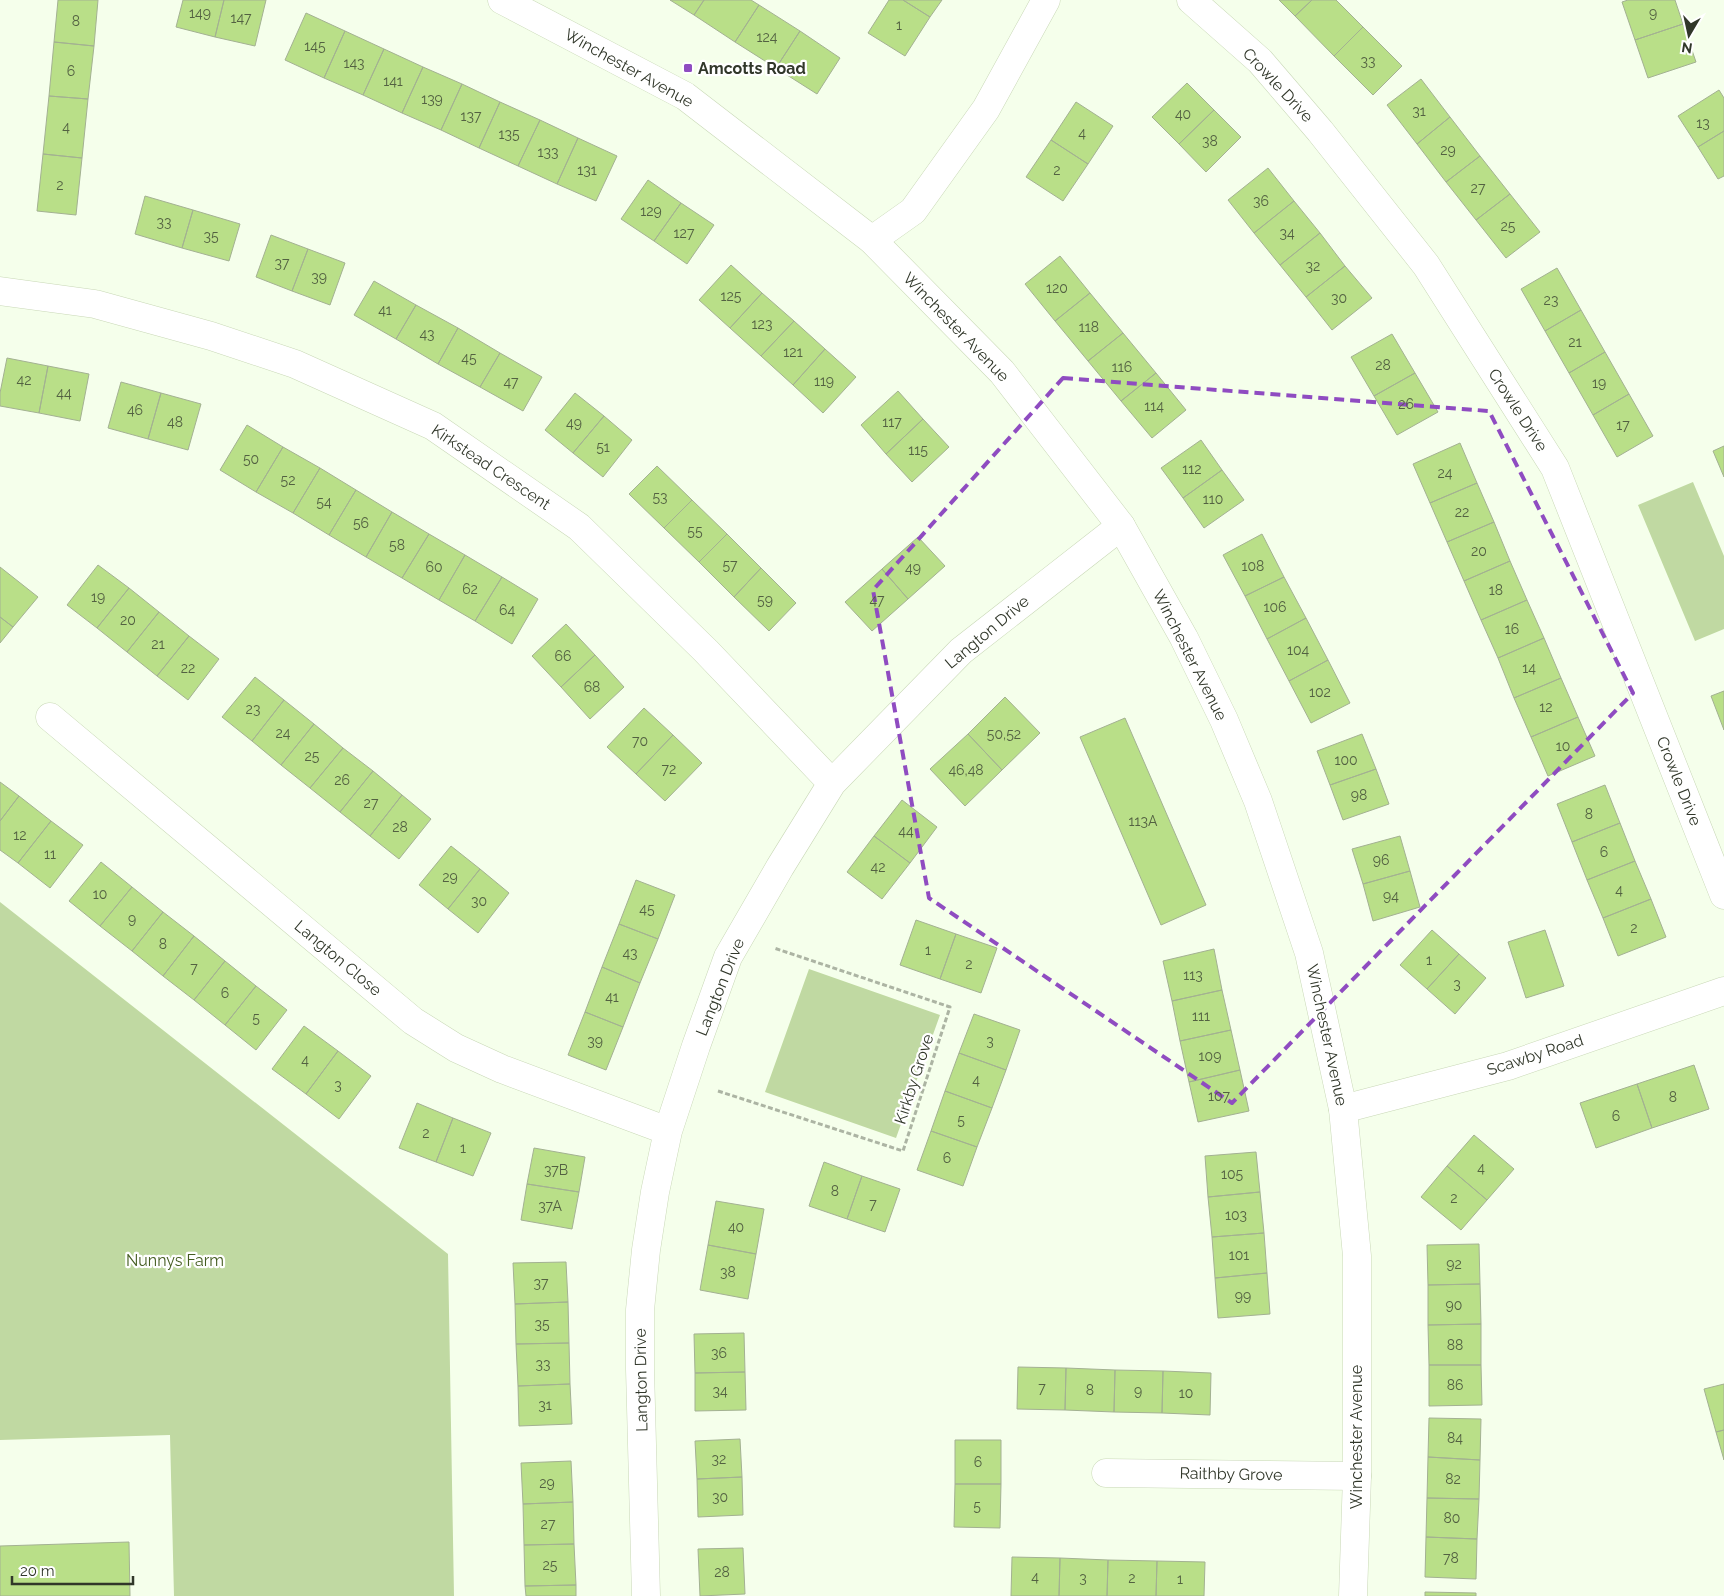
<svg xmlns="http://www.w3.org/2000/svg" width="1724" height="1596" font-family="Raleway,sans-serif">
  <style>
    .green { fill: #c0d9a2 }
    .building { fill: #b9df88; stroke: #a3b192 }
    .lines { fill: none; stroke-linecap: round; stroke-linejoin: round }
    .minor-casing { stroke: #c9d8b7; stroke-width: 29 }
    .tertiary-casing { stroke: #c9d8b7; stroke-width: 29 }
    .path { stroke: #acb4a3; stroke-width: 3; stroke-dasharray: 5 2.5; stroke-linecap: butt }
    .minor { stroke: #fff; stroke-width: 28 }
    .tertiary { stroke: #fff; stroke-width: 28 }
    .marked { fill: none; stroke: #8f4cc1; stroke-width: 4; stroke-dasharray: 10 6; stroke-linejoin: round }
    .poi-dot { fill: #8f4cc1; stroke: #fff; stroke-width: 2 }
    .labels { text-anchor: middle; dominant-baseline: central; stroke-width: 4.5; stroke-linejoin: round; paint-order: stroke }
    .number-label { font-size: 14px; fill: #536142 }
    .street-label { font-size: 16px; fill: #31372a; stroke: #fff }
    .poi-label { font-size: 16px; font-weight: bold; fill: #31372a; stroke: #fff; text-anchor: start }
    .park-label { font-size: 16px; fill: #455d21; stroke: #fff }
  </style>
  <rect width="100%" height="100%" fill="#f5ffeb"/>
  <!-- green -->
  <path class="green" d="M1693 482 1724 556V629L1695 641 1638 505Z
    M0 902 448 1254 454 1596H174L170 1435 0 1440Z
    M809 969 940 1015 896 1138 765 1092Z"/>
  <!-- building -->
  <path class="building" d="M58 0H98L94 46 54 42Z
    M183 0H224L215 37 176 27Z
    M224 0H266L255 46 215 37Z
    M670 0H704L694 15Z
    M704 0H751L759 5 735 42 694 15Z
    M889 0H903L930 17 905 56 868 33Z
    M903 0H942L930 17Z
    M1279 0H1312L1295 16Z
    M1312 0H1336L1363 27 1334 56 1295 16Z
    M1628 0H1675L1683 24 1635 40 1622 2Z
    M759 5 800 31 776 68 735 42Z
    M306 13 345 31 324 78 285 60Z
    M1683 24 1696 62 1648 78 1635 40Z
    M1363 27 1402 66 1373 95 1334 56Z
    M345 31 384 49 363 95 324 78Z
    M800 31 840 58 817 94 776 68Z
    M54 42 94 46 88 99 49 96Z
    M384 49 423 67 402 113 363 95Z
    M423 67 462 84 441 130 402 113Z
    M1421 79 1450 117 1417 144 1387 105Z
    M1187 83 1214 110 1179 144 1152 117Z
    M462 84 500 102 479 148 441 130Z
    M1719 90 1724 98V131L1698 147 1678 116Z
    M49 96 88 99 82 158 43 154Z
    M500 102 540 120 518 166 479 148Z
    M1076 102 1113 126 1088 164 1051 140Z
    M1214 110 1241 137 1206 172 1179 144Z
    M1450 117 1480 156 1446 182 1417 144Z
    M540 120 578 138 557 184 518 166Z
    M1724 131V176L1718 179 1698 147Z
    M578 138 617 156 596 201 557 184Z
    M1051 140 1088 164 1063 201 1026 177Z
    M43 154 82 158 76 215 37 211Z
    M1480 156 1510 194 1476 220 1446 182Z
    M1268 168 1294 201 1254 233 1228 200Z
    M648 180 681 203 654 241 621 219Z
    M1510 194 1540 232 1506 258 1476 220Z
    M145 196 193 210 182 248 135 234Z
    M1294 201 1320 233 1280 265 1254 233Z
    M681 203 714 225 687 264 654 241Z
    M193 210 240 224 229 261 182 248Z
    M1320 233 1345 266 1306 297 1280 265Z
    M271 235 308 249 292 291 256 277Z
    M308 249 345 263 330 305 292 291Z
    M1060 256 1090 293 1055 321 1025 284Z
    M731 265 762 293 730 328 699 300Z
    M1345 266 1372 298 1332 330 1306 297Z
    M1557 268 1581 310 1545 331 1521 289Z
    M374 281 416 305 396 339 354 315Z
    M762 293 794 321 761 356 730 328Z
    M1090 293 1123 333 1088 361 1055 321Z
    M416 305 458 328 438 364 396 339Z
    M1581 310 1605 352 1569 373 1545 331Z
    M794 321 825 349 793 385 761 356Z
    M458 328 500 353 480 387 438 364Z
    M1123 333 1156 373 1121 401 1088 361Z
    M1392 334 1415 373 1374 396 1351 357Z
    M825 349 856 377 823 413 793 385Z
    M1605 352 1629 394 1593 415 1569 373Z
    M500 353 542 377 523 411 480 387Z
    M7 358 48 366 39 413 0 406V393Z
    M48 366 89 374 80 421 39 413Z
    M1156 373 1186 410 1152 438 1121 401Z
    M1415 373 1438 412 1397 435 1374 396Z
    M121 382 161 393 148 439 108 428Z
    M898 391 923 419 886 454 861 425Z
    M161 393 201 404 188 450 148 439Z
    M575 393 604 416 573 453 545 430Z
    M1629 394 1653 436 1617 457 1593 415Z
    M604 416 632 440 603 477 573 453Z
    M923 419 949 447 912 482 886 454Z
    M247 425 283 447 256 492 220 470Z
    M1201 440 1222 470 1183 498 1161 468Z
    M1460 443 1477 483 1430 503 1413 464Z
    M1724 446V477L1713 451Z
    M283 447 320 468 293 513 256 492Z
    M657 466 692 500 664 528 629 494Z
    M320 468 356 490 329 535 293 513Z
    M1222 470 1244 500 1204 528 1183 498Z
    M1477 483 1494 522 1447 542 1430 503Z
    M356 490 392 512 366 557 329 535Z
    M692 500 727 534 699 562 664 528Z
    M392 512 429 534 402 578 366 557Z
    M1494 522 1510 561 1464 581 1447 542Z
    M429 534 465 555 439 600 402 578Z
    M727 534 761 568 734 597 699 562Z
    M1262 534 1284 577 1245 596 1223 555Z
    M918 537 945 566 908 599 882 569Z
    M465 555 502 577 475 621 439 600Z
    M1510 561 1527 600 1481 620 1464 581Z
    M98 565 129 588 97 628 67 605Z
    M0 567 38 597 13 627 0 617Z
    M761 568 796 603 769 631 734 597Z
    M882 569 908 599 872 631 845 602Z
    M502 577 538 599 512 644 475 621Z
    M1284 577 1306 618 1267 639 1245 596Z
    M129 588 159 612 127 652 97 628Z
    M1527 600 1544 638 1498 658 1481 620Z
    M159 612 189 636 157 676 127 652Z
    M0 617 13 627 0 643Z
    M1306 618 1328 660 1289 681 1267 639Z
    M566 624 595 655 561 687 532 656Z
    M189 636 219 659 188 700 157 676Z
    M1544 638 1561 678 1514 698 1498 658Z
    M595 655 624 687 590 719 561 687Z
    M1328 660 1350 703 1311 723 1289 681Z
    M255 677 284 700 252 741 222 717Z
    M1561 678 1578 717 1531 737 1514 698Z
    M1724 691V730L1711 696Z
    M1005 697 1040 733 1002 770 968 734Z
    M284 700 314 724 281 765 252 741Z
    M644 708 673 735 636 774 607 747Z
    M1578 717 1595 756 1548 776 1531 737Z
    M1125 718 1206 905 1161 925 1080 737Z
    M314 724 343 748 310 788 281 765Z
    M968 734 1002 770 965 806 930 769Z
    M1362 734 1376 769 1330 785 1317 751Z
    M673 735 702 763 665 801 636 774Z
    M343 748 373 771 340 812 310 788Z
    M1376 769 1389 804 1343 820 1330 785Z
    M373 771 402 795 370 836 340 812Z
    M0 782 19 796 0 821Z
    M1605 785 1620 823 1572 842 1557 804Z
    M402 795 431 819 399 859 370 836Z
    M19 796 51 821 18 863 0 850V821Z
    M902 800 937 827 910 863 874 836Z
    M51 821 83 845 50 888 18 863Z
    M1620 823 1635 861 1587 880 1572 842Z
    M874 836 910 863 882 899 847 872Z
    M1400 836 1410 871 1363 884 1352 849Z
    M451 846 480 869 448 909 419 885Z
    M1635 861 1651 899 1603 918 1587 880Z
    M101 862 132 887 100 926 69 901Z
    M480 869 509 893 478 933 448 909Z
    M1410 871 1420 907 1373 921 1363 884Z
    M636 880 675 895 658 939 619 924Z
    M132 887 163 912 132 951 100 926Z
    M1651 899 1666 937 1618 956 1603 918Z
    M163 912 194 936 163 976 132 951Z
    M916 920 956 934 940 979 900 965Z
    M619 924 658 939 640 983 602 967Z
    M1432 930 1459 954 1427 989 1400 965Z
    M1545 930 1564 986 1526 998 1508 942Z
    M956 934 997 948 981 993 940 979Z
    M194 936 225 961 194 1000 163 976Z
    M1214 949 1222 990 1172 1001 1163 961Z
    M1459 954 1486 978 1455 1014 1427 989Z
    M225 961 256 986 225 1025 194 1000Z
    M602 967 640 983 623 1027 585 1012Z
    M256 986 287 1010 256 1050 225 1025Z
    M1222 990 1231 1030 1180 1041 1172 1001Z
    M585 1012 623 1027 606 1070 568 1055Z
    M974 1014 1020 1030 1006 1070 959 1053Z
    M304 1026 338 1051 306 1094 272 1069Z
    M1231 1030 1240 1070 1189 1082 1180 1041Z
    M338 1051 371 1076 339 1119 306 1094Z
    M959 1053 1006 1070 992 1108 945 1091Z
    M1694 1065 1709 1109 1652 1128 1637 1084Z
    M1240 1070 1249 1111 1198 1122 1189 1082Z
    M1637 1084 1652 1128 1596 1148 1580 1103Z
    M945 1091 992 1108 977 1147 931 1131Z
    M417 1103 453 1118 436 1162 399 1148Z
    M453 1118 491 1133 473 1176 436 1162Z
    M931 1131 977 1147 963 1186 917 1170Z
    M1474 1135 1514 1169 1487 1200 1447 1166Z
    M534 1148 585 1157 579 1192 527 1184Z
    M1256 1152 1260 1192 1208 1197 1205 1156Z
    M824 1162 862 1176 847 1219 809 1206Z
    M1447 1166 1487 1200 1461 1230 1421 1197Z
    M862 1176 900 1189 885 1232 847 1219Z
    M527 1184 579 1192 572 1229 521 1220Z
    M1260 1192 1264 1233 1212 1237 1208 1197Z
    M716 1201 764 1209 756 1254 708 1245Z
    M1264 1233 1267 1273 1215 1278 1212 1237Z
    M1479 1244 1480 1284 1428 1285 1427 1245Z
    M708 1245 756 1254 748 1299 700 1290Z
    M566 1262 568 1302 515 1304 513 1263Z
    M1267 1273 1270 1314 1218 1318 1215 1278Z
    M1480 1284 1481 1324 1428 1325V1285Z
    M568 1302 569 1343 516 1344 515 1304Z
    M1481 1324V1365H1429L1428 1325Z
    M744 1333 745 1372 695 1373 694 1334Z
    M569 1343 570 1384 518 1386 516 1344Z
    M1429 1365H1481L1482 1405 1429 1406Z
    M1018 1367 1066 1368 1065 1410 1017 1409Z
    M1066 1368 1115 1370 1114 1412 1065 1410Z
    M1115 1370 1163 1371 1162 1413 1114 1412Z
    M1163 1371 1211 1373 1210 1415 1162 1413Z
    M745 1372 746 1410 695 1411V1373Z
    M570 1384 572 1424 519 1426 518 1386Z
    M1724 1384V1430L1716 1432 1704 1389Z
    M1429 1418 1481 1419 1480 1460 1428 1457Z
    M1724 1430V1460L1716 1432Z
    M740 1439 742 1477 697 1479 695 1441Z
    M955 1440H1001V1484H955Z
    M1428 1457 1480 1460 1479 1499 1427 1498Z
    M571 1461 573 1502 523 1504 521 1463Z
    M742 1477 743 1515 698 1517 697 1479Z
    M955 1484H1001L1000 1528 954 1527Z
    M1427 1498 1479 1499 1477 1539 1426 1537Z
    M573 1502 574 1544 524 1545 523 1504Z
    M1426 1537 1477 1539 1476 1579 1425 1577Z
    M129 1542 130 1596H0V1546Z
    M574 1544 576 1585 525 1586 524 1545Z
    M743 1548 745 1594 700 1596 698 1549Z
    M1012 1557 1060 1558 1059 1596H1011Z
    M1060 1558 1108 1560 1107 1596H1059Z
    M1108 1560 1157 1561 1156 1596H1107Z
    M1157 1561 1205 1562 1204 1596H1156Z
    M576 1585V1596H526L525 1586Z
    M1425 1592 1476 1593V1596H1425Z"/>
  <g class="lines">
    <defs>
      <path id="minor" d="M1191 0 1260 61 1320 131 1426 265 1555 468 1724 895
        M872 240 913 211 986 109 1046 0
        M0 291 95 304 211 336 295 364 433 426 579 527 706 651 832 783
        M50 717 413 1021 456 1048 502 1069 668 1131
        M1343 1109 1508 1066 1724 991
        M1106 1473 1357 1476
        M646 1596 640 1369V1310L646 1250 655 1192 668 1131 696 1046 728 957 780 867 832 783 961 651 1121 526"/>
      <path id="tertiary" d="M502 0 685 96 872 240 1002 372 1121 526 1184 638 1224 720 1258 801 1309 953 1343 1109 1357 1256V1476L1353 1596"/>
    </defs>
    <!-- minor casing -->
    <use href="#minor" class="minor-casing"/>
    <!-- tertiary casing -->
    <use href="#tertiary" class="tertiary-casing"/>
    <!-- path -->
    <path class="path" d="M718 1091 903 1151 950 1007 774 948"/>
    <!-- minor -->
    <use href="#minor" class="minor"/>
    <!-- tertiary -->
    <use href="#tertiary" class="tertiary"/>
  </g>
  <!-- marked area -->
  <path class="marked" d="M1063 378 1489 411 1633 693 1232 1103 929 898 873 590Z"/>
  <!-- markers -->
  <rect class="poi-dot" x="683" y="63" width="10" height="10" rx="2.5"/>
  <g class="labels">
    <!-- number labels -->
    <g class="number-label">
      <text x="200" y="13">149</text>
      <text x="1653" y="13">9</text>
      <text x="241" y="18">147</text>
      <text x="76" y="21">8</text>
      <text x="899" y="25">1</text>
      <text x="767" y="37">124</text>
      <text x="315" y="46">145</text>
      <text x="1368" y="61">33</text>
      <text x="354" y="63">143</text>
      <text x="71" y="71">6</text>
      <text x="393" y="81">141</text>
      <text x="432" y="99">139</text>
      <text x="1419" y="111">31</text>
      <text x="1183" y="114">40</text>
      <text x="471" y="116">137</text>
      <text x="1703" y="123">13</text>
      <text x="66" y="127">4</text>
      <text x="1082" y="133">4</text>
      <text x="509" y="134">135</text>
      <text x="1210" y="141">38</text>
      <text x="1448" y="150">29</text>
      <text x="548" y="152">133</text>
      <text x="587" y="170">131</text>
      <text x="1057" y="170">2</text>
      <text x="60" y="185">2</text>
      <text x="1478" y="188">27</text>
      <text x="1261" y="201">36</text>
      <text x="651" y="211">129</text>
      <text x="164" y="222">33</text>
      <text x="1508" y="226">25</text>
      <text x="684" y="233">127</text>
      <text x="1287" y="233">34</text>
      <text x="211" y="236">35</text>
      <text x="282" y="263">37</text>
      <text x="1313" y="266">32</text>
      <text x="319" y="277">39</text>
      <text x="1057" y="288">120</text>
      <text x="731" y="296">125</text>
      <text x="1339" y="298">30</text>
      <text x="1551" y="300">23</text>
      <text x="385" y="310">41</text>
      <text x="762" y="324">123</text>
      <text x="1089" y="327">118</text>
      <text x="427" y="334">43</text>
      <text x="1575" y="342">21</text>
      <text x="793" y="352">121</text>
      <text x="469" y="358">45</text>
      <text x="1383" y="365">28</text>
      <text x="1122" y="367">116</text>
      <text x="24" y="380">42</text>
      <text x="824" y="381">119</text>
      <text x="511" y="382">47</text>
      <text x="1599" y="383">19</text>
      <text x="64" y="393">44</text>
      <text x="1406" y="404">26</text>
      <text x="1154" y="406">114</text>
      <text x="135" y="410">46</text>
      <text x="175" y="422">48</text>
      <text x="892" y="422">117</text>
      <text x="574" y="423">49</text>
      <text x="1623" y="425">17</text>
      <text x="603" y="447">51</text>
      <text x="918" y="450">115</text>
      <text x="251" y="459">50</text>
      <text x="1192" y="469">112</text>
      <text x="1445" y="473">24</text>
      <text x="288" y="480">52</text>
      <text x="660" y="497">53</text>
      <text x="1213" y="499">110</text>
      <text x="324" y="502">54</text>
      <text x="1462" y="512">22</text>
      <text x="361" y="523">56</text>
      <text x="695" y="531">55</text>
      <text x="397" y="545">58</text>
      <text x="1479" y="551">20</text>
      <text x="730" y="565">57</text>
      <text x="1253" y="566">108</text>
      <text x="434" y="567">60</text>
      <text x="913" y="568">49</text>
      <text x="470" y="589">62</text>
      <text x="1496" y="590">18</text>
      <text x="98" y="597">19</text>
      <text x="765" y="600">59</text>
      <text x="877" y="600">47</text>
      <text x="1275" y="607">106</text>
      <text x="507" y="610">64</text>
      <text x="128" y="620">20</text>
      <text x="1512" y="629">16</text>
      <text x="158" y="644">21</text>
      <text x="1298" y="650">104</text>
      <text x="563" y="656">66</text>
      <text x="188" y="668">22</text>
      <text x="1529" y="668">14</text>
      <text x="592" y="687">68</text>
      <text x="1320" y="692">102</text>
      <text x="1546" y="707">12</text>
      <text x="253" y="709">23</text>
      <text x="283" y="733">24</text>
      <text x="1004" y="734">50,52</text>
      <text x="640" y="741">70</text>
      <text x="1563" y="746">10</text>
      <text x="312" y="756">25</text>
      <text x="1346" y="760">100</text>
      <text x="669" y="769">72</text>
      <text x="966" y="770">46,48</text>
      <text x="342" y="780">26</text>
      <text x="1359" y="795">98</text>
      <text x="371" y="803">27</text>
      <text x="1589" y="814">8</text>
      <text x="1143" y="821">113A</text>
      <text x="400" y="827">28</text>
      <text x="906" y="831">44</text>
      <text x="20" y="835">12</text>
      <text x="1604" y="852">6</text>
      <text x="50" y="854">11</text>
      <text x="1381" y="860">96</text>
      <text x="878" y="867">42</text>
      <text x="450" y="877">29</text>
      <text x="1619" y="890">4</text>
      <text x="100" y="894">10</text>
      <text x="1391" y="896">94</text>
      <text x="479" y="901">30</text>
      <text x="647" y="909">45</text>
      <text x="132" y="919">9</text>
      <text x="1634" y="928">2</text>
      <text x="163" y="944">8</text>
      <text x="928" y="950">1</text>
      <text x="630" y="953">43</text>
      <text x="1429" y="960">1</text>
      <text x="969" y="964">2</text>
      <text x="194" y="968">7</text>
      <text x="1193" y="975">113</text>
      <text x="1457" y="984">3</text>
      <text x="225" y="993">6</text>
      <text x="612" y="997">41</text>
      <text x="1201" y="1016">111</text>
      <text x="256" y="1018">5</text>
      <text x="595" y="1041">39</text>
      <text x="990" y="1041">3</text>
      <text x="1210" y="1056">109</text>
      <text x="305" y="1060">4</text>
      <text x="976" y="1080">4</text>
      <text x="338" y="1085">3</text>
      <text x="1219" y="1096">107</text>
      <text x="1673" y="1097">8</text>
      <text x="1616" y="1116">6</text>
      <text x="961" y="1120">5</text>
      <text x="426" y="1133">2</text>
      <text x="463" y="1148">1</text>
      <text x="947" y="1158">6</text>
      <text x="1481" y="1168">4</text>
      <text x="556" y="1170">37B</text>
      <text x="1232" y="1174">105</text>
      <text x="835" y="1191">8</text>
      <text x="1454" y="1198">2</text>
      <text x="873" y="1204">7</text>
      <text x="550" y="1206">37A</text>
      <text x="1236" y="1215">103</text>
      <text x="736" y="1227">40</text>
      <text x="1239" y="1255">101</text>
      <text x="1454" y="1264">92</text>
      <text x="728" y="1272">38</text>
      <text x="541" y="1283">37</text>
      <text x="1243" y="1296">99</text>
      <text x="1454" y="1305">90</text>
      <text x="542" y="1324">35</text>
      <text x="1455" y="1345">88</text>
      <text x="719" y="1353">36</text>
      <text x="543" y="1364">33</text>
      <text x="1455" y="1385">86</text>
      <text x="1042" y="1388">7</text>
      <text x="1090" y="1390">8</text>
      <text x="720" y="1391">34</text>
      <text x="1138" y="1391">9</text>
      <text x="1186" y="1393">10</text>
      <text x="545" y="1405">31</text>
      <text x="1455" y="1438">84</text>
      <text x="719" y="1459">32</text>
      <text x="978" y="1462">6</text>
      <text x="1453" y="1479">82</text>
      <text x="547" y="1483">29</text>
      <text x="720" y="1497">30</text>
      <text x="977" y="1506">5</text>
      <text x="1452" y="1518">80</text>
      <text x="548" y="1524">27</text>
      <text x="1451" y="1558">78</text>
      <text x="550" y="1565">25</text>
      <text x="722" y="1572">28</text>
      <text x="1035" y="1577">4</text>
      <text x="1083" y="1578">3</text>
      <text x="1132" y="1578">2</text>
      <text x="1180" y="1579">1</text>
    </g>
    <!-- street labels -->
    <g class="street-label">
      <text transform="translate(629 68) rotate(29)">Winchester Avenue</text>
      <text transform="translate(1278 85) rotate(47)">Crowle Drive</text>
      <text transform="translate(956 327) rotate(46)">Winchester Avenue</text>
      <text transform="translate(1518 410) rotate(57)">Crowle Drive</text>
      <text transform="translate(491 467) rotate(34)">Kirkstead Crescent</text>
      <text transform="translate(987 632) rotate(-40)">Langton Drive</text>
      <text transform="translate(1190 655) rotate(63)">Winchester Avenue</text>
      <text transform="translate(1679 781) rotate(68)">Crowle Drive</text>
      <text transform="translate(338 958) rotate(40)">Langton Close</text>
      <text transform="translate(720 987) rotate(-68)">Langton Drive</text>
      <text transform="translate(1327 1035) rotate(78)">Winchester Avenue</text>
      <text transform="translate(1535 1055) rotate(-18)">Scawby Road</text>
      <text transform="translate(914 1079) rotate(-72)">Kirkby Grove</text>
      <text transform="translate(641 1380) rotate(-91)">Langton Drive</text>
      <text transform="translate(1356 1437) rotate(-90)">Winchester Avenue</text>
      <text transform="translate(1231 1474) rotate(1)">Raithby Grove</text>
    </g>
    <!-- poi labels -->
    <g class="poi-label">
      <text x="698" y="68">Amcotts Road</text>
    </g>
    <!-- park labels -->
    <g class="park-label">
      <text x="175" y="1260">Nunnys Farm</text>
    </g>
  </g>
  <!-- north arrow -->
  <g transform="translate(1689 35) rotate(189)" stroke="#ffffff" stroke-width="4" paint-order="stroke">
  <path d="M0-4L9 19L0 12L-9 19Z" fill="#31372a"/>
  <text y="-8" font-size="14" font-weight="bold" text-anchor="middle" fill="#31372a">N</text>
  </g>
  <!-- scale -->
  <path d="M12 1576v8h121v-8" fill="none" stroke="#31372a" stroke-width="2.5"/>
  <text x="20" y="1576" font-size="15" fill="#31372a" stroke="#ffffff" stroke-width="4" paint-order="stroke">20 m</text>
</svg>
